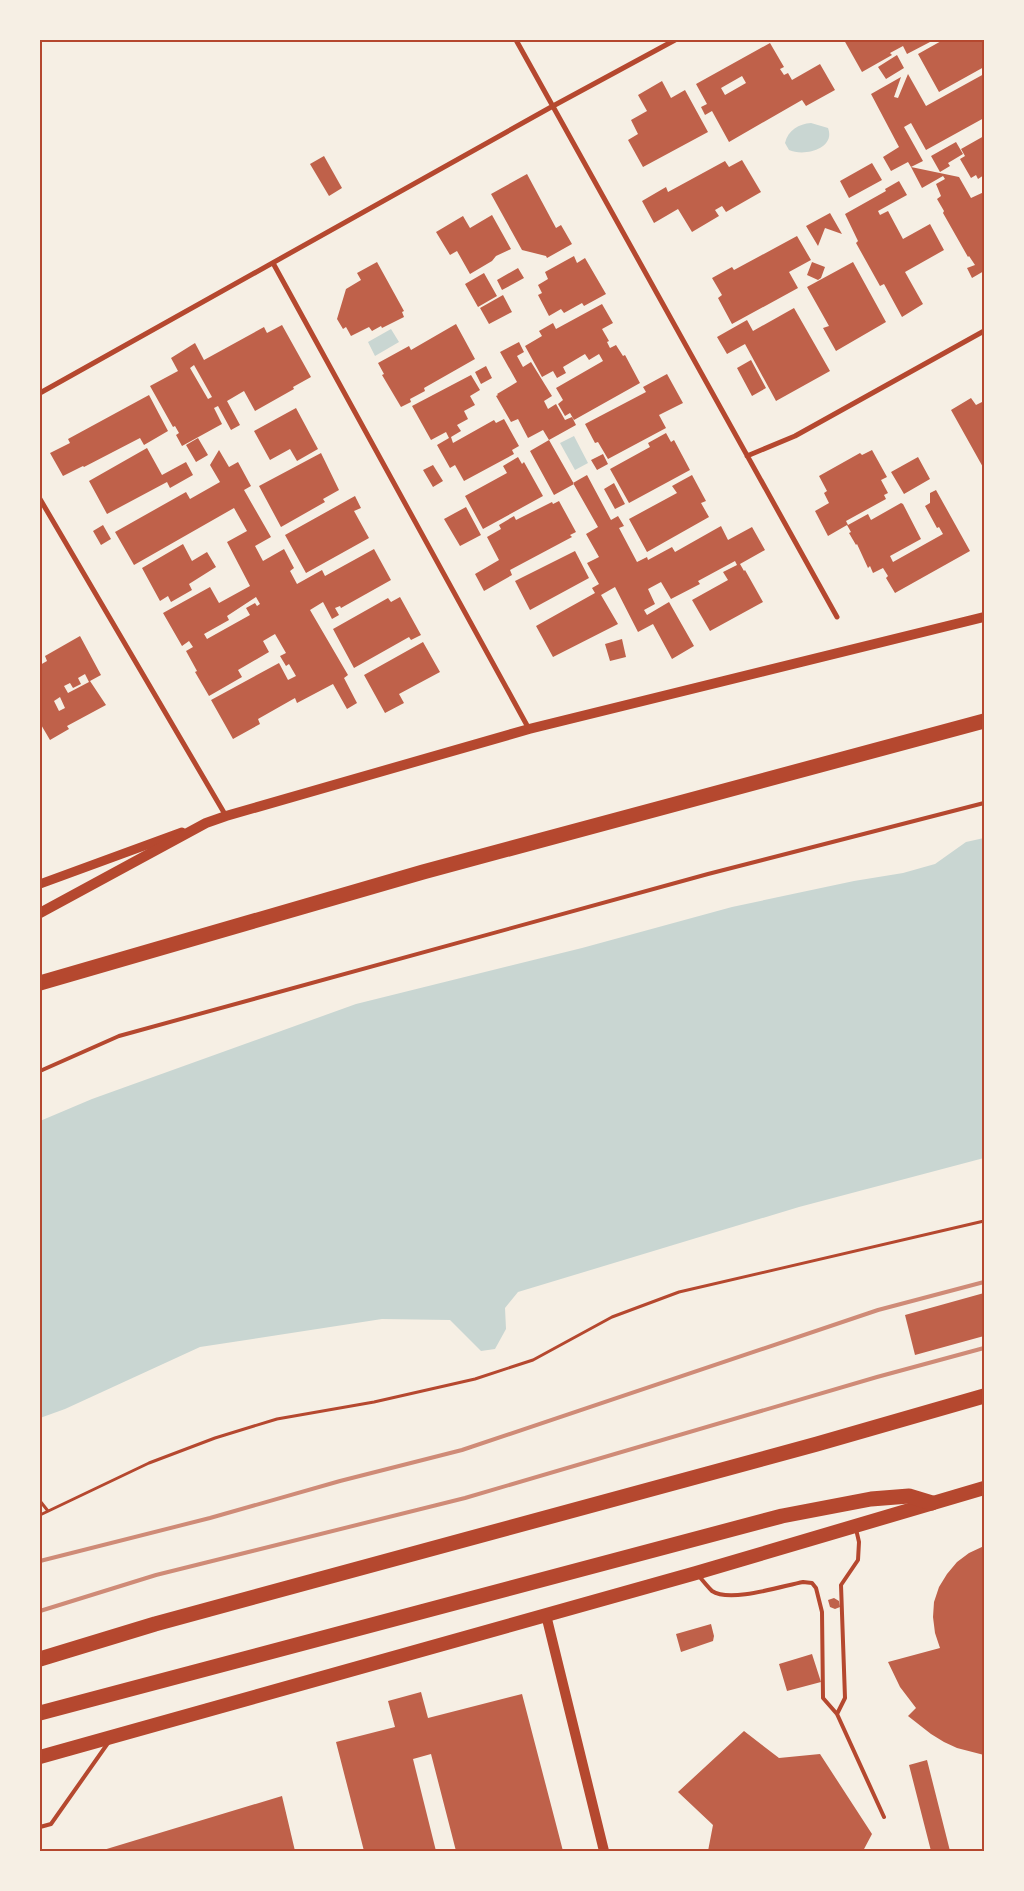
<svg xmlns="http://www.w3.org/2000/svg" width="1024" height="1891" font-family="'Fira Sans Condensed',sans-serif">
  <style>
    .water { fill: #c9d6d2 }
    .building { fill: #bf614a; fill-rule: evenodd }
    .lines { fill: none; stroke-linecap: round; stroke-linejoin: round }
    .path { stroke: #b5482f; stroke-width: 3 }
    .service { stroke: #b5482f; stroke-width: 4 }
    .minor { stroke: #b5482f; stroke-width: 5 }
    .tertiary { stroke: #b5482f; stroke-width: 9 }
    .secondary { stroke: #b5482f; stroke-width: 10 }
    .trunk { stroke: #b5482f; stroke-width: 14 }
    .motorway { stroke: #b5482f; stroke-width: 15 }
    .rail { stroke: #cf8b77; stroke-width: 4 }
    .neatline { fill: none; stroke: #b5482f; stroke-width: 2 }
  </style>
  <rect width="100%" height="100%" fill="#f6efe4"/>
  <!-- water -->
  <path class="water" d="M811 123 828 128C836 149 804 157 789 150L785 143C788 130 799 124 811 123Z
    M391 329 399 342 375 356 368 342Z
    M574 436 588 463 575 470 560 443Z
    M984 838V1158L799 1207 518 1292 505 1308 506 1329 495 1349 481 1351 450 1320 382 1319 200 1347 65 1409 40 1418V1121L92 1099 356 1004 582 948 732 907 854 881 903 873 935 864 966 842Z"/>
  <!-- building -->
  <path class="building" d="M844 40H928L930 42 907 54 903 46 890 53 892 55 862 72Z
    M943 40H984V67L939 92 918 54Z
    M770 43 784 67 780 69 784 75 788 73 792 80 820 64 835 90 806 106 802 100 729 142 712 111 705 115 701 107 707 104 696 84ZM742 76 746 83 725 95 721 88Z
    M897 55 904 68 886 79 878 67Z
    M908 74 926 106 984 74V118L926 150 911 123 904 127 923 161 911 167 908 162 891 171 883 157 899 147 871 94 901 77 894 97 898 98Z
    M662 81 671 98 685 90 708 132 643 167 628 140 638 134 631 120 647 111 638 95Z
    M984 136V175L978 179 976 175 971 178 960 159 965 156 961 149Z
    M956 142 963 154 948 163 950 166 940 172 931 156Z
    M324 156 342 188 329 196 310 164Z
    M742 160 761 192 726 212 722 206 715 210 719 216 692 232 678 209 654 223 642 201 666 187 668 192 725 161 729 167Z
    M872 163 882 180 849 198 840 181Z
    M911 167 959 177 971 198 984 192V271L972 278 967 268 975 265 969 256 968 257 943 213 944 211 937 199 941 196 936 184 945 179 943 176 922 188Z
    M527 174 556 228 561 225 572 244 547 258 546 256 522 250 491 194Z
    M899 181 907 195 878 211 880 215 888 211 903 239 930 224 944 250 905 272 923 304 902 317 884 284 880 286 856 243 858 241 845 214 886 191 885 189Z
    M830 213 842 234 825 228 818 246 806 226Z
    M492 215 511 249 496 256 492 261 470 274 457 251 450 255 436 232 463 216 470 228Z
    M797 236 811 260 789 272 798 288 732 324 718 298 722 295 712 278 732 267 734 270Z
    M574 256 577 263 585 258 606 294 584 306 582 303 564 313 561 309 549 316 538 295 542 293 538 285 548 279 545 272Z
    M377 262 404 311 402 312 404 317 382 328 381 326 372 331 369 327 351 336 346 327 343 329 337 319 346 289 361 280 357 273Z
    M812 262 825 267 821 278 818 280 807 275Z
    M853 262 886 322 836 351 823 328 829 326 807 287Z
    M518 268 524 278 502 290 497 280Z
    M484 273 497 296 478 307 465 284Z
    M503 295 512 312 489 324 480 308Z
    M602 304 613 323 602 329 609 341 607 342 610 348 616 345 623 356 625 355 640 383 574 420 570 413 565 416 558 404 563 400 556 388 603 361 599 354 589 360 585 354 563 367 566 373 557 378 553 371 542 377 525 346 542 336 539 331 553 323 556 329Z
    M794 308 830 371 776 401 745 344 727 354 717 337 747 320 753 331Z
    M456 324 475 359 424 388 425 391 410 399 411 402 401 407 382 375 384 374 378 363 409 346 411 350Z
    M282 325 311 377 293 387 294 389 255 411 244 391 227 401 240 425 231 430 218 406 214 408 222 424 182 446 176 435 179 433 175 426 173 427 150 386 178 371 171 358 195 343 204 360 264 327 267 333ZM194 365 212 397 208 399 190 368Z
    M519 342 524 352 517 356 523 367 531 362 552 396 544 401 548 409 556 404 565 420 572 417 576 425 549 440 543 430 528 438 518 419 511 422 496 396 498 395 497 394 517 382 500 352Z
    M751 360 766 388 752 396 737 368Z
    M486 366 492 378 481 384 475 372Z
    M667 374 683 403 659 415 666 428 608 459 598 442 595 443 585 424 646 392 643 387Z
    M471 375 480 390 470 396 475 405 464 411 468 419 457 425 461 431 451 437 453 443 494 420 496 423 504 419 519 446 512 450 514 454 464 481 455 465 450 468 437 445 449 438 446 432 431 440 412 406Z
    M149 395 168 431 144 445 140 438 84 467 83 466 63 476 50 453 70 443 68 439Z
    M971 398 976 405 984 401V469L951 410Z
    M296 408 318 449 297 461 290 449 270 460 254 431Z
    M666 433 671 442 674 440 690 470 629 503 610 469 650 447 648 443Z
    M198 438 208 455 196 462 186 445Z
    M549 440 574 484 554 495 530 451Z
    M147 448 162 475 186 462 193 475 170 488 167 482 107 514 89 481Z
    M219 450 229 467 238 462 251 486 244 490 271 537 255 546 263 561 284 549 294 568 290 571 297 584 322 570 325 576 374 549 391 580 341 608 340 606 335 608 339 615 332 619 323 602 310 610 348 675 344 678 357 703 347 709 333 684 297 703 295 698 258 719 260 724 233 739 211 700 279 663 288 680 296 676 289 664 286 666 280 656 286 653 275 634 263 641 269 652 238 670 242 677 209 696 195 672 197 671 186 651 193 647 189 641 182 646 163 613 210 587 219 603 250 586 227 542 247 531 234 508 134 565 115 532 186 492 190 499 220 482 210 465ZM256 597 260 604 257 606 255 603 246 608 250 615 207 639 204 634 229 620 227 616Z
    M872 450 887 477 881 480 888 493 884 495 886 499 846 521 848 525 868 514 871 520 901 503 903 504 921 539 890 556 893 562 943 534 939 527 937 528 925 506 930 503V493L936 490 970 551 895 593 886 578 888 576 883 568 873 573 870 566 868 568 857 544 856 545 849 533 851 532 847 525 828 536 815 511 829 503 824 493 827 491 819 476 860 453 862 455Z
    M321 453 339 490 323 499 325 502 281 527 259 486Z
    M603 454 608 464 597 470 591 460Z
    M518 457 522 464 524 462 543 496 483 529 465 496 507 473 503 466Z
    M918 457 930 479 904 494 891 472Z
    M433 465 443 481 433 487 423 470Z
    M587 475 611 520 618 516 624 526 619 528 637 562 647 557 648 560 672 547 675 552 721 526 728 540 752 527 765 550 740 564 744 571 745 570 763 602 710 631 692 600 728 580 723 572 737 565 735 561 698 581 700 584 671 599 661 582 648 589 655 604 644 610 647 615 669 602 694 646 672 659 653 624 638 632 615 587 601 595 618 624 553 657 536 626 595 593 592 588 599 584 587 563 599 557 586 534 598 527 573 483Z
    M692 475 706 501 701 503 709 517 647 552 629 519 677 493 672 486Z
    M614 483 625 504 615 509 604 489Z
    M355 496 361 508 354 511 369 538 306 573 285 535Z
    M559 501 576 532 570 535 572 537 510 570 512 575 484 591 475 574 499 560 487 537 501 529 499 525 514 516 516 520 552 502 553 504Z
    M466 507 481 535 460 546 444 519Z
    M103 525 111 539 101 545 93 531Z
    M183 544 192 561 207 552 216 567 189 584 192 590 171 602 168 596 160 601 142 568Z
    M575 551 589 578 530 610 515 581Z
    M400 597 421 635 411 640 409 637 354 668 333 629 388 598 391 602Z
    M80 636 101 675 90 681 106 705 67 726 69 729 50 740 40 723V665L47 661 45 656ZM85 674 89 682 68 693 64 686 70 683 73 688 81 684 78 678ZM60 697 65 708 59 711 54 701Z
    M622 639 626 657 610 661 605 644Z
    M423 642 440 672 399 694 404 703 385 713 364 675Z
    M984 1293V1336L915 1355 905 1315Z
    M984 1546V1755L957 1748 944 1742 931 1734 908 1716 916 1708 900 1687 888 1662 940 1648 935 1633 933 1617 934 1602 939 1587 947 1574 957 1562 969 1553Z
    M834 1598 839 1601 840 1607 835 1609 830 1607 828 1600Z
    M711 1624 714 1636 713 1641 681 1652 676 1634Z
    M812 1654 821 1682 787 1691 779 1664Z
    M421 1692 428 1718 522 1694 563 1851H456L431 1754 413 1759 436 1851H364L336 1742 395 1727 388 1701Z
    M744 1731 779 1758 820 1754 872 1834 863 1851H708L713 1825 678 1792Z
    M927 1760 950 1851H931L909 1765Z
    M282 1796 295 1851H100Z"/>
  <g class="lines">
    <!-- path -->
    <path class="path" d="M40 1501 48 1511
      M40 1515 149 1463 215 1438 277 1419 374 1402 475 1379 533 1360 612 1317 679 1292 984 1221"/>
    <!-- service -->
    <path class="service" d="M40 1071 119 1036 708 874 984 803
      M699 1576C703 1581 708 1587 712 1591 730 1603 782 1586 803 1582L812 1583 816 1588 822 1612 823 1698 837 1714 884 1817
      M837 1714 845 1698 841 1585 858 1560 859 1542 856 1529
      M40 1827 51 1824 108 1743"/>
    <!-- minor -->
    <path class="minor" d="M516 40 837 617
      M273 263 529 729
      M40 393 553 106 675 40
      M747 456 795 436 984 331
      M40 499 226 816"/>
    <!-- tertiary -->
    <path class="tertiary" d="M40 884 182 832"/>
    <!-- secondary -->
    <path class="secondary" d="M40 913 206 823 226 816 529 729 984 617
      M546 1615 604 1851"/>
    <!-- trunk -->
    <path class="trunk" d="M40 1757 696 1573 984 1488"/>
    <!-- motorway -->
    <path class="motorway" d="M40 983 423 872 984 721
      M40 1659 155 1624 817 1444 984 1396
      M40 1713 782 1516 871 1499 909 1496 932 1503"/>
    <!-- rail -->
    <path class="rail" d="M40 1561 210 1518 340 1481 462 1450 878 1310 984 1282
      M40 1611 156 1575 465 1498 877 1377 984 1348"/>
  </g>
  <!-- border -->
  <rect width="1024" height="1891" fill="none" stroke="#f6efe4" stroke-width="82"/>
  <rect x="41" y="41" width="942" height="1809" class="neatline"/>
</svg>
